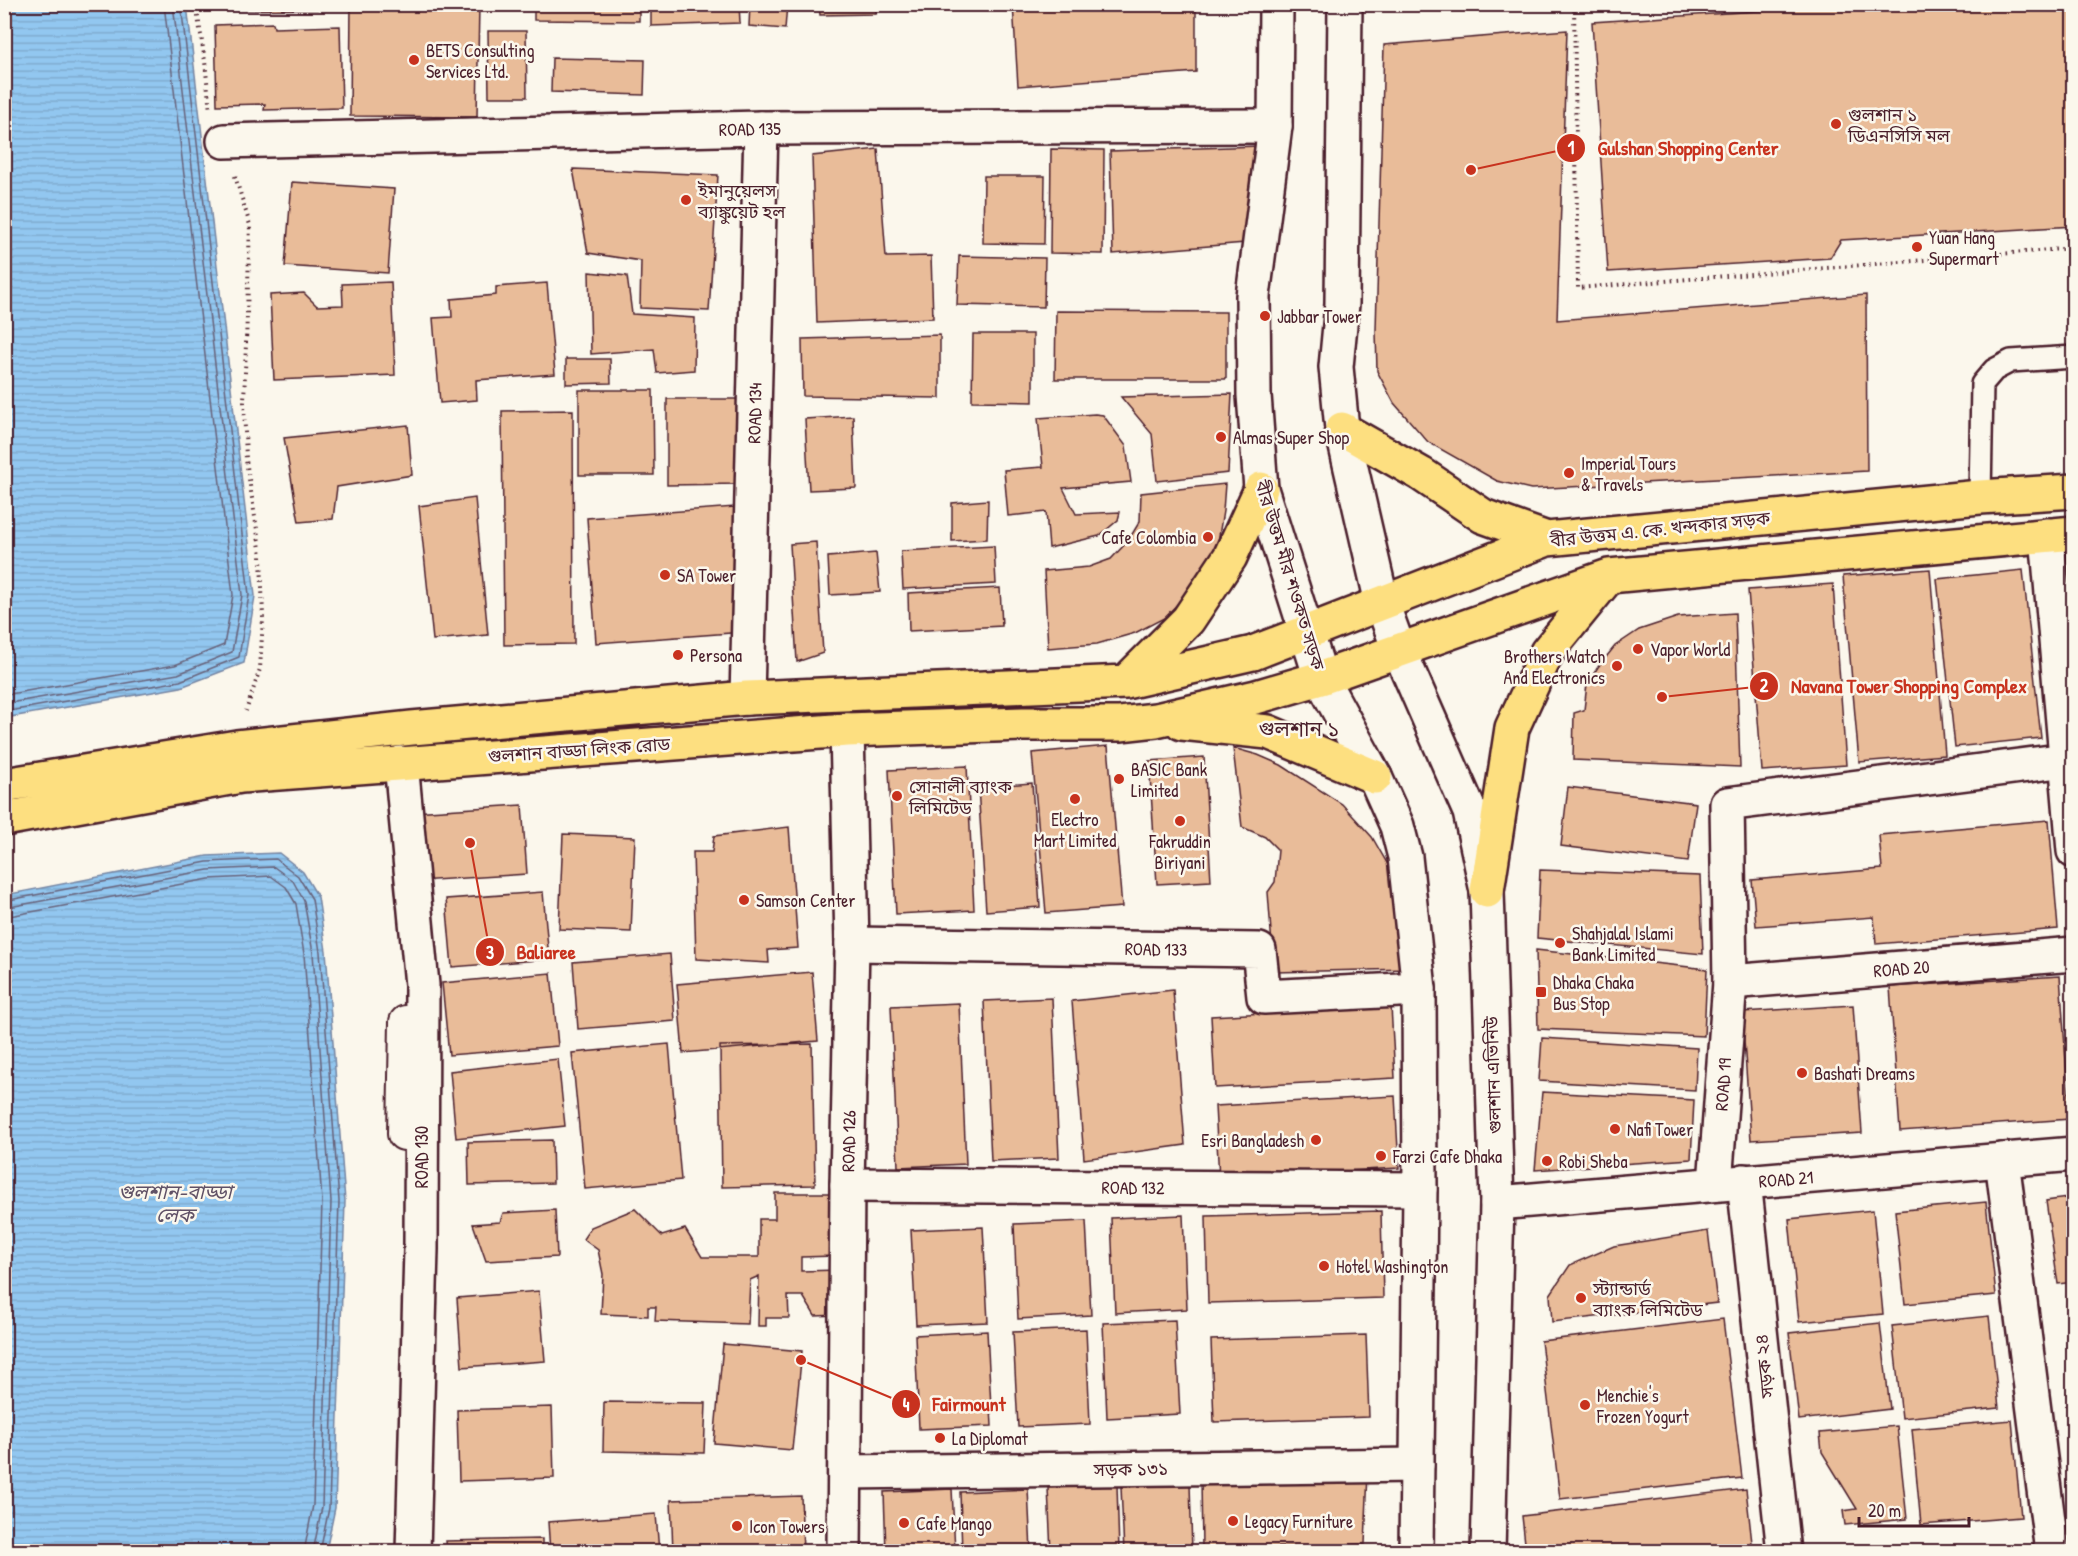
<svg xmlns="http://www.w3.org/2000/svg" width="2078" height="1556" font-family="'Patrick Hand','Noto Sans Bengali',sans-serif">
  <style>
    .water { fill: url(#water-rules); stroke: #7584a1; stroke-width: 1.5 }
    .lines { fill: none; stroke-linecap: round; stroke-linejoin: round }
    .shore { stroke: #67627a; stroke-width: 1.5 }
    .building { fill: #e9bc99; stroke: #4a1f2b; stroke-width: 1.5 }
    .service-casing { stroke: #4a1f2b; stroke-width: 26 }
    .pedestrian-casing { stroke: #4a1f2b; stroke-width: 36 }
    .minor-casing { stroke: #4a1f2b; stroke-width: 38 }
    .secondary-casing { stroke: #4a1f2b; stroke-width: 38 }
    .primary-casing { stroke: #4a1f2b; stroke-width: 38 }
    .path { stroke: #4a1f2b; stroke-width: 4; stroke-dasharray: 1.5 4.5; stroke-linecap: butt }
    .service { stroke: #fbf7ec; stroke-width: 21 }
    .pedestrian { stroke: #fbf7ec; stroke-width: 32 }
    .minor { stroke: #fbf7ec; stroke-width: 33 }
    .secondary { stroke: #fbf7ec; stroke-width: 33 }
    .primary { stroke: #fddf80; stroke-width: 33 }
    .poi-dot { fill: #c8321e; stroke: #fbf7ec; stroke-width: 2 }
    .labels { text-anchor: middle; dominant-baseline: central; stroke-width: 5; stroke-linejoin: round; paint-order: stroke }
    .poi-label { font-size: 18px; fill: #4a1f2b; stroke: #fbf7ec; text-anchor: start }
    .street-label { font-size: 18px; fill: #4a1f2b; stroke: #fbf7ec }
    .water-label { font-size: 20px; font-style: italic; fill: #605166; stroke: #fbf7ec }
    .quarter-label { font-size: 21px; fill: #4a1f2b; stroke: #fbf7ec }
    .leader { fill: none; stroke: #c8321e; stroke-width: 2 }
    .callout-dot { fill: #c8321e; stroke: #fbf7ec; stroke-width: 2 }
    .mark-label { font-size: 18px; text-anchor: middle; font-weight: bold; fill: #fff }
    .callout-label { font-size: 20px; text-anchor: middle; font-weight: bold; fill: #c8321e; stroke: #fbf7ec; stroke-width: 5; stroke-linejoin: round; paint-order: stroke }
  </style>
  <defs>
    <pattern id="water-rules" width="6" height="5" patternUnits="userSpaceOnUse" patternTransform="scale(1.5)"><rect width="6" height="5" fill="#92c7f0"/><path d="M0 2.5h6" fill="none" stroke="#7faace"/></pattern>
  </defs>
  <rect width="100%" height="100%" fill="#fbf7ec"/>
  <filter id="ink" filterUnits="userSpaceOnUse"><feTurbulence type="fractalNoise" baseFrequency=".0167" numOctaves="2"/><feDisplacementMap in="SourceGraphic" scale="12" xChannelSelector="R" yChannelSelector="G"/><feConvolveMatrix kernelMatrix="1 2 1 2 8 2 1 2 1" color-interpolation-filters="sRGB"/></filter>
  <g filter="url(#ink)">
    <!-- water -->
    <path class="water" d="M5 4 187 5 255 596 244 663 181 687 5 718Z
      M279 853 303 872 318 897 326 951 345 1201 335 1508 326 1551H5V895L207 856Z"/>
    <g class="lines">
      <!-- shore -->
      <path class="shore" d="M4 695 175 665 224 645 233 595 164 4
        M4 704 178 674 232 652 242 595 173 4
        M4 712 180 681 239 657 249 595 181 4
        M4 901 207 862 276 859 298 876 312 899 320 952 339 1201 329 1508 320 1552
        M4 908 208 870 274 867 293 881 304 901 313 953 331 1201 322 1507 313 1552
        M4 917 209 879 271 876 286 887 296 904 304 954 322 1201 313 1505 304 1552"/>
    </g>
    <!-- building -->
    <path class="building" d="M209 4H341V9L209 10Z
      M351 4H479L477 117 350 116Z
      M534 4H639V21L534 20Z
      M651 4H739L740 23 651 26Z
      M750 4H787L785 29 749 26Z
      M819 4H876V14L820 15Z
      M1013 4H1196V72L1018 86Z
      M1862 4H2074V226L1841 240 1830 258 1608 272 1592 22Z
      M273 23 274 28 340 26 342 108 264 110 265 104 217 105 215 25Z
      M1567 30 1557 320 1866 295 1867 471 1531 489 1497 481 1428 442 1394 403 1377 371 1376 330 1384 45Z
      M488 31H526L527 97H489Z
      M552 58 645 60 644 95 551 92Z
      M1260 146 1245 243 1113 254 1110 151Z
      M878 149 886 257 931 256 933 318 817 323 812 156Z
      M1051 149 1104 150 1103 254 1050 253Z
      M573 169 718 175 709 311 640 308 641 261 588 253Z
      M984 176H1045L1044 244 983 243Z
      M292 182 394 189 388 273 285 266Z
      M959 256 1045 258 1044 307 957 305Z
      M589 272 627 276 632 314 695 318 694 370 657 373 654 349 591 354Z
      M391 282 395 375 274 380 270 295 304 293 317 306 343 305 342 284Z
      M547 283 555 374 476 380 477 400 440 403 433 318 452 317 451 299 496 295V287Z
      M1056 311 1226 312V379H1055Z
      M973 334H1033V402L972 401Z
      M940 335V398L803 396 802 339Z
      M566 359H610L611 383 566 384Z
      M579 390H653L654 475H579Z
      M1232 394 1228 473 1157 481 1152 434 1121 397Z
      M667 399H741V484L667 485Z
      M573 410 574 644 504 645 502 411Z
      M1095 414 1103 415 1126 446 1131 482 1063 488 1076 514 1120 512 1118 520 1099 536 1049 548 1046 512 1008 516 1004 470 1043 467 1038 418Z
      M853 416 856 488 809 490 805 419Z
      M408 425 412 475 337 487 333 519 299 522 284 438Z
      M1225 484 1223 511 1217 548 1191 590 1164 618 1135 633 1097 644 1048 648 1044 571 1089 567 1111 559 1128 541 1140 521 1141 493Z
      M475 498 488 635 433 640 419 506Z
      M988 500 987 539 952 541V503Z
      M735 507 744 632 596 643 587 518Z
      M816 542 823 653 797 662 790 544Z
      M994 546 996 584 903 589 901 551Z
      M876 553 880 592 830 595 828 557Z
      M1930 569 1945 755 1859 762 1843 576Z
      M2023 570 2041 738 1955 747 1937 579Z
      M1833 584 1846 765 1762 771 1748 590Z
      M1000 588 1002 626 909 631 908 593Z
      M1735 613 1740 767 1573 760 1574 713 1584 710 1587 684 1598 667 1615 646 1639 630 1678 617Z
      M1108 746 1122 907 1046 913 1032 753Z
      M1233 748 1258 755 1281 765 1342 804 1372 837 1392 872 1411 969 1274 972 1268 892 1275 882 1278 850 1265 837 1242 827Z
      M1204 757 1211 881 1157 884 1149 761Z
      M967 766 974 910 896 914 889 770Z
      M1032 783 1040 907 986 911 978 787Z
      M1568 787 1696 803 1688 862 1561 846Z
      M522 805 527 874 418 881 413 812Z
      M2049 820 2058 929 1876 944 1874 917 1756 926 1752 880 1882 869 1879 835Z
      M789 827 798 948 768 950 769 963 696 959 693 852H712L714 836Z
      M563 834 635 837 631 932 559 929Z
      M1540 870 1700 876 1703 954 1537 938Z
      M543 892 549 959 452 967 446 899Z
      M1536 950 1707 969 1704 1036 1538 1029Z
      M670 954 675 1021 578 1029 573 962Z
      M812 972 818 1041 683 1053 677 984Z
      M551 973 558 1046 449 1055 442 983Z
      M2060 976 2070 1119 1900 1131 1890 987Z
      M1173 990 1185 1145 1084 1159 1072 1001Z
      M1052 998 1059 1158 991 1161 984 1001Z
      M959 1003 966 1164 898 1167 891 1006Z
      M1853 1005 1862 1133 1751 1140 1742 1012Z
      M1391 1006 1395 1078 1215 1088 1211 1016Z
      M1542 1038 1697 1048 1695 1090 1539 1081Z
      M669 1044 681 1180 585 1189 572 1053Z
      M812 1044 815 1185 722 1187 720 1046Z
      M558 1059 565 1126 456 1138 450 1071Z
      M1542 1092 1694 1100 1691 1159 1535 1170Z
      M1395 1096 1399 1168 1219 1178 1215 1106Z
      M552 1140 553 1183 469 1185 468 1142Z
      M775 1193H835V1256L801 1257V1271L839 1270V1315L815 1316 803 1296H788L789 1318H766V1326H758L759 1276 750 1280 748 1324 655 1321 656 1307H648V1316L601 1314 603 1274 598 1250 583 1239 591 1227 635 1209 662 1236 685 1229 702 1257H759V1219H775Z
      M2074 1197V1282L2058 1284 2046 1201Z
      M1986 1202 1996 1295 1905 1304 1895 1211Z
      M555 1210 557 1257 486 1261 473 1224 500 1222 503 1213Z
      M1873 1210 1883 1314 1799 1322 1789 1219Z
      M1381 1211 1383 1298 1208 1303 1206 1216Z
      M1183 1215 1187 1309 1115 1313 1111 1218Z
      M1086 1221 1091 1315 1018 1319 1014 1224Z
      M983 1227 988 1322 916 1325 911 1230Z
      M1708 1231 1717 1303 1552 1322 1550 1295 1570 1265 1614 1246Z
      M539 1291 545 1361 462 1367 457 1298Z
      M2068 1295H2074V1339Z
      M1989 1316 1999 1408 1902 1418 1892 1326Z
      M1723 1319 1742 1478 1560 1499 1541 1341Z
      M1175 1320 1180 1414 1107 1418 1103 1323Z
      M1880 1323 1890 1409 1799 1420 1789 1333Z
      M1086 1329 1090 1424 1018 1427 1013 1332Z
      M987 1331 992 1426 919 1429 915 1335Z
      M1366 1335 1369 1417 1214 1422 1211 1340Z
      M723 1344 802 1351 792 1450 714 1443Z
      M604 1402 706 1403 704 1453 603 1451Z
      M552 1407 554 1478 459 1481 457 1410Z
      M2012 1420 2021 1517 1921 1525 1912 1429Z
      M1897 1426 1907 1519 1845 1525 1843 1511 1857 1509 1822 1452 1820 1433Z
      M1368 1472 1365 1544 1202 1550 1201 1477Z
      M1190 1484 1192 1552H1124L1121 1487Z
      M1117 1485 1119 1552H1051L1048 1488Z
      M952 1489 955 1552H886L884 1492Z
      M1028 1489 1031 1552H962L960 1492Z
      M1746 1489 1753 1552H1526L1522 1516Z
      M801 1496 803 1552H673L671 1500Z
      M656 1514 659 1552H550L548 1522Z
      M542 1539V1552H447L446 1541Z
      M1919 1548V1552H1894V1551Z"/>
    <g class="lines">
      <defs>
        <path id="service" d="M1980 497 1982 384 1994 370 2011 361 2074 357"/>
        <path id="pedestrian" d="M404 1134 406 1022"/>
        <g id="minor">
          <path id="s1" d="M224 141 761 128 1275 126"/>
          <path d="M2047 535 2074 851"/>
          <path id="s2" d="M747 698 761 128"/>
          <path d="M401 763 422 985 421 1249 413 1552"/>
          <path id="s3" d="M852 944 1259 950 1264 997 1419 989"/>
          <path id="s4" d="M1730 982 2074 954"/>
          <path d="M2002 1160 2052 1552"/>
          <path d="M1744 1181 1784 1552"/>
          <path id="s5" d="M1715 1184 1730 982 1727 804 2066 760"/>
          <path id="s6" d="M847 1185 1420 1189"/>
          <path id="s7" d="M1497 1203 2074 1154"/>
          <path d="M845 1472 1417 1465"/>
          <path id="s8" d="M844 1552 847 1185 852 944 847 730"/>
        </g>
        <path id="secondary" d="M1276 4 1275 126 1253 296 1254 395 1261 489 1321 678 1375 777 1397 826 1405 857 1419 989 1420 1189 1416 1552
          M1345 4 1342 304 1336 367 1342 429 1382 603 1399 650 1470 812 1487 891 1497 1203 1488 1552"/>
        <path id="primary" d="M1342 429 1421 474 1483 516 1547 539
          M1126 682 1188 620 1230 557 1261 489
          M1182 723 1268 732 1375 777
          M4 785 237 747 412 728 747 698 1126 682 1253 653 1547 539 1980 497 2074 491
          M4 819 241 776 847 730 1023 724H1120L1156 720 1256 697 1321 678 1609 576 2074 533
          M1487 891 1512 728 1547 652 1609 576"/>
      </defs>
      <!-- service casing -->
      <use href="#service" class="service-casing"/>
      <!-- pedestrian casing -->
      <use href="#pedestrian" class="pedestrian-casing"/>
      <!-- minor casing -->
      <use href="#minor" class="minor-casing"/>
      <!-- secondary casing -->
      <use href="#secondary" class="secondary-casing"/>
      <!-- primary casing -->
      <use href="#primary" class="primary-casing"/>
      <!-- path -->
      <path class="path" d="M196 4 205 61 210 111
        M1574 4 1578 288 2074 248
        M235 176 250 225 244 402 246 460 261 555 263 618 260 669 246 711"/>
      <!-- service -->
      <use href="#service" class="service"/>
      <!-- pedestrian -->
      <use href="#pedestrian" class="pedestrian"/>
      <!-- minor -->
      <use href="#minor" class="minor"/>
      <!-- secondary -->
      <use href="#secondary" class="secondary"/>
      <!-- primary -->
      <use href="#primary" class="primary"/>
    </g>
  </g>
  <!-- markers -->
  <g class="poi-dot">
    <circle cx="414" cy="60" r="6"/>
    <circle cx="1836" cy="124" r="6"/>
    <circle cx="686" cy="200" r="6"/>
    <circle cx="1917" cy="247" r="6"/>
    <circle cx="1265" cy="316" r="6"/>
    <circle cx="1221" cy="437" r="6"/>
    <circle cx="1569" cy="473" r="6"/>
    <circle cx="1208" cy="537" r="6"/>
    <circle cx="665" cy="575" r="6"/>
    <circle cx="1638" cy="649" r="6"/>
    <circle cx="678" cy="655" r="6"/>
    <circle cx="1617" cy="666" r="6"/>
    <circle cx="1119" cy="779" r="6"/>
    <circle cx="897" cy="796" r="6"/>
    <circle cx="1075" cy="799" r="6"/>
    <circle cx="1180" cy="821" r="6"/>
    <circle cx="744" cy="900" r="6"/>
    <circle cx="1560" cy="943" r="6"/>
    <rect x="1535" y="986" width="12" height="12" rx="3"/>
    <circle cx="1802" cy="1073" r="6"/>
    <circle cx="1615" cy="1129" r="6"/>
    <circle cx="1316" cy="1140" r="6"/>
    <circle cx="1381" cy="1156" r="6"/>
    <circle cx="1547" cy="1161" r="6"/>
    <circle cx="1324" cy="1266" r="6"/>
    <circle cx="1581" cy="1298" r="6"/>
    <circle cx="1585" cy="1405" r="6"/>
    <circle cx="940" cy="1438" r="6"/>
    <circle cx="1233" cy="1521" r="6"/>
    <circle cx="904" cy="1523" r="6"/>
    <circle cx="737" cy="1526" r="6"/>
  </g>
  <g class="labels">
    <!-- poi labels -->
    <g class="poi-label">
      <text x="426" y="50">BETS Consulting<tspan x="426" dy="21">Services Ltd.</tspan></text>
      <text x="1848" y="114">গুলশান ১<tspan x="1848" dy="21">ডিএনসিসি মল</tspan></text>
      <text x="698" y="190">ইমানুয়েলস<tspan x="698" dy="21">ব্যাঙ্কুয়েট হল</tspan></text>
      <text x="1929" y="237">Yuan Hang<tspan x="1929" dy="21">Supermart</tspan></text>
      <text x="1277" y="316">Jabbar Tower</text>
      <text x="1233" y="437">Almas Super Shop</text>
      <text x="1581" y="463">Imperial Tours<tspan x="1581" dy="21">&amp; Travels</tspan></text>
      <text x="1196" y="537" text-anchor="end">Cafe Colombia</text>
      <text x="677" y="575">SA Tower</text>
      <text x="1650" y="649">Vapor World</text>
      <text x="690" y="655">Persona</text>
      <text x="1605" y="656" text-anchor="end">Brothers Watch<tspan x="1605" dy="21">And Electronics</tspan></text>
      <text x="1131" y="769">BASIC Bank<tspan x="1131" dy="21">Limited</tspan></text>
      <text x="909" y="786">সোনালী ব্যাংক<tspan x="909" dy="21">লিমিটেড</tspan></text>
      <text x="1075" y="819" text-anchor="middle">Electro<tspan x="1075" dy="21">Mart Limited</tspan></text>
      <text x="1180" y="841" text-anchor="middle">Fakruddin<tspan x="1180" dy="21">Biriyani</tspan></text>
      <text x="756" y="900">Samson Center</text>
      <text x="1572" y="933">Shahjalal Islami<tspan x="1572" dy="21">Bank Limited</tspan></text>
      <text x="1553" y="982">Dhaka Chaka<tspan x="1553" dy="21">Bus Stop</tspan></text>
      <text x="1814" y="1073">Bashati Dreams</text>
      <text x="1627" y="1129">Nafi Tower</text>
      <text x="1304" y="1140" text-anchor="end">Esri Bangladesh</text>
      <text x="1393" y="1156">Farzi Cafe Dhaka</text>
      <text x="1559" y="1161">Robi Sheba</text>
      <text x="1336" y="1266">Hotel Washington</text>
      <text x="1593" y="1288">স্ট্যান্ডার্ড<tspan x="1593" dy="21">ব্যাংক লিমিটেড</tspan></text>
      <text x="1597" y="1395">Menchie's<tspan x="1597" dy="21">Frozen Yogurt</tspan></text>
      <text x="952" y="1438">La Diplomat</text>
      <text x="1245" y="1521">Legacy Furniture</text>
      <text x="916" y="1523">Cafe Mango</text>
      <text x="749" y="1526">Icon Towers</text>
    </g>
    <!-- street labels -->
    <g class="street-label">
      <text stroke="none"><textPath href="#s1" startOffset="526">ROAD 135</textPath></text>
      <text stroke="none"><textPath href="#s2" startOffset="285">ROAD 134</textPath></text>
      <text transform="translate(1660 529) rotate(-6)">বীর উত্তম এ. কে. খন্দকার সড়ক</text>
      <text transform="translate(1290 575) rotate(73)">বীর উত্তম মীর শওকত সড়ক</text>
      <text transform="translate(579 750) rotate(-4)">গুলশান বাড্ডা লিংক রোড</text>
      <text stroke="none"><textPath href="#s3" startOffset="304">ROAD 133</textPath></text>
      <text stroke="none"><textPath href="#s4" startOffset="172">ROAD 20</textPath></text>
      <text transform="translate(1493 1075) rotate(-92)">গুলশান এভিনিউ</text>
      <text stroke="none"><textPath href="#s5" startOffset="100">ROAD 19</textPath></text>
      <text stroke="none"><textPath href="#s8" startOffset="411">ROAD 126</textPath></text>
      <text transform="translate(421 1157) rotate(-90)">ROAD 130</text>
      <text stroke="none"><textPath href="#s7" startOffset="290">ROAD 21</textPath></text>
      <text stroke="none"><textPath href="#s6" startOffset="286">ROAD 132</textPath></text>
      <text transform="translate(1764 1366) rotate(-96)">সড়ক ২৪</text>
      <text transform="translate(1131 1469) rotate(-1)">সড়ক ১৩১</text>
    </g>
    <!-- water labels -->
    <g class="water-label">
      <text x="175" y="1191">গুলশান-বাড্ডা<tspan x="175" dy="23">লেক</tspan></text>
    </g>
    <!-- quarter labels -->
    <g class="quarter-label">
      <text x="1299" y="728">গুলশান ১</text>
    </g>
  </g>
  <!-- callouts -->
  <path class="leader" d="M1471 170L1571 148M1662 697L1764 686M470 843L490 952M801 1360L906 1404"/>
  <g class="callout-dot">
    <circle cx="1471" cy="170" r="6"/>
    <circle cx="1662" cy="697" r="6"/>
    <circle cx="470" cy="843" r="6"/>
    <circle cx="801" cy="1360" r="6"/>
    <circle cx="1571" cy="148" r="15"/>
    <circle cx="1764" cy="686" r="15"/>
    <circle cx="490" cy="952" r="15"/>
    <circle cx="906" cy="1404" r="15"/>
  </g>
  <g class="mark-label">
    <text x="1571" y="154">1</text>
    <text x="1764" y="692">2</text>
    <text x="490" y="959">3</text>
    <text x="906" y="1411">4</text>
  </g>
  <g class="callout-label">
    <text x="1688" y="155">Gulshan Shopping Center</text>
    <text x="1909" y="693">Navana Tower Shopping Complex</text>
    <text x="546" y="959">Baliaree</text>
    <text x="969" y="1411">Fairmount</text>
  </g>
  <!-- margin -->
  <rect width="2078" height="1556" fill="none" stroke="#fbf7ec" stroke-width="24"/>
  <rect x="12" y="12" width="2054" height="1532" fill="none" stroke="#4a1f2b" stroke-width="2" filter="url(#ink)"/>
  <!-- scale -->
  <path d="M1859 1517v9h110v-9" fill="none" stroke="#4a1f2b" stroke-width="3"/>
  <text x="1868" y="1517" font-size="18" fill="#4a1f2b" stroke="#fbf7ec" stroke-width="4.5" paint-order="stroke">20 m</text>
</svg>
